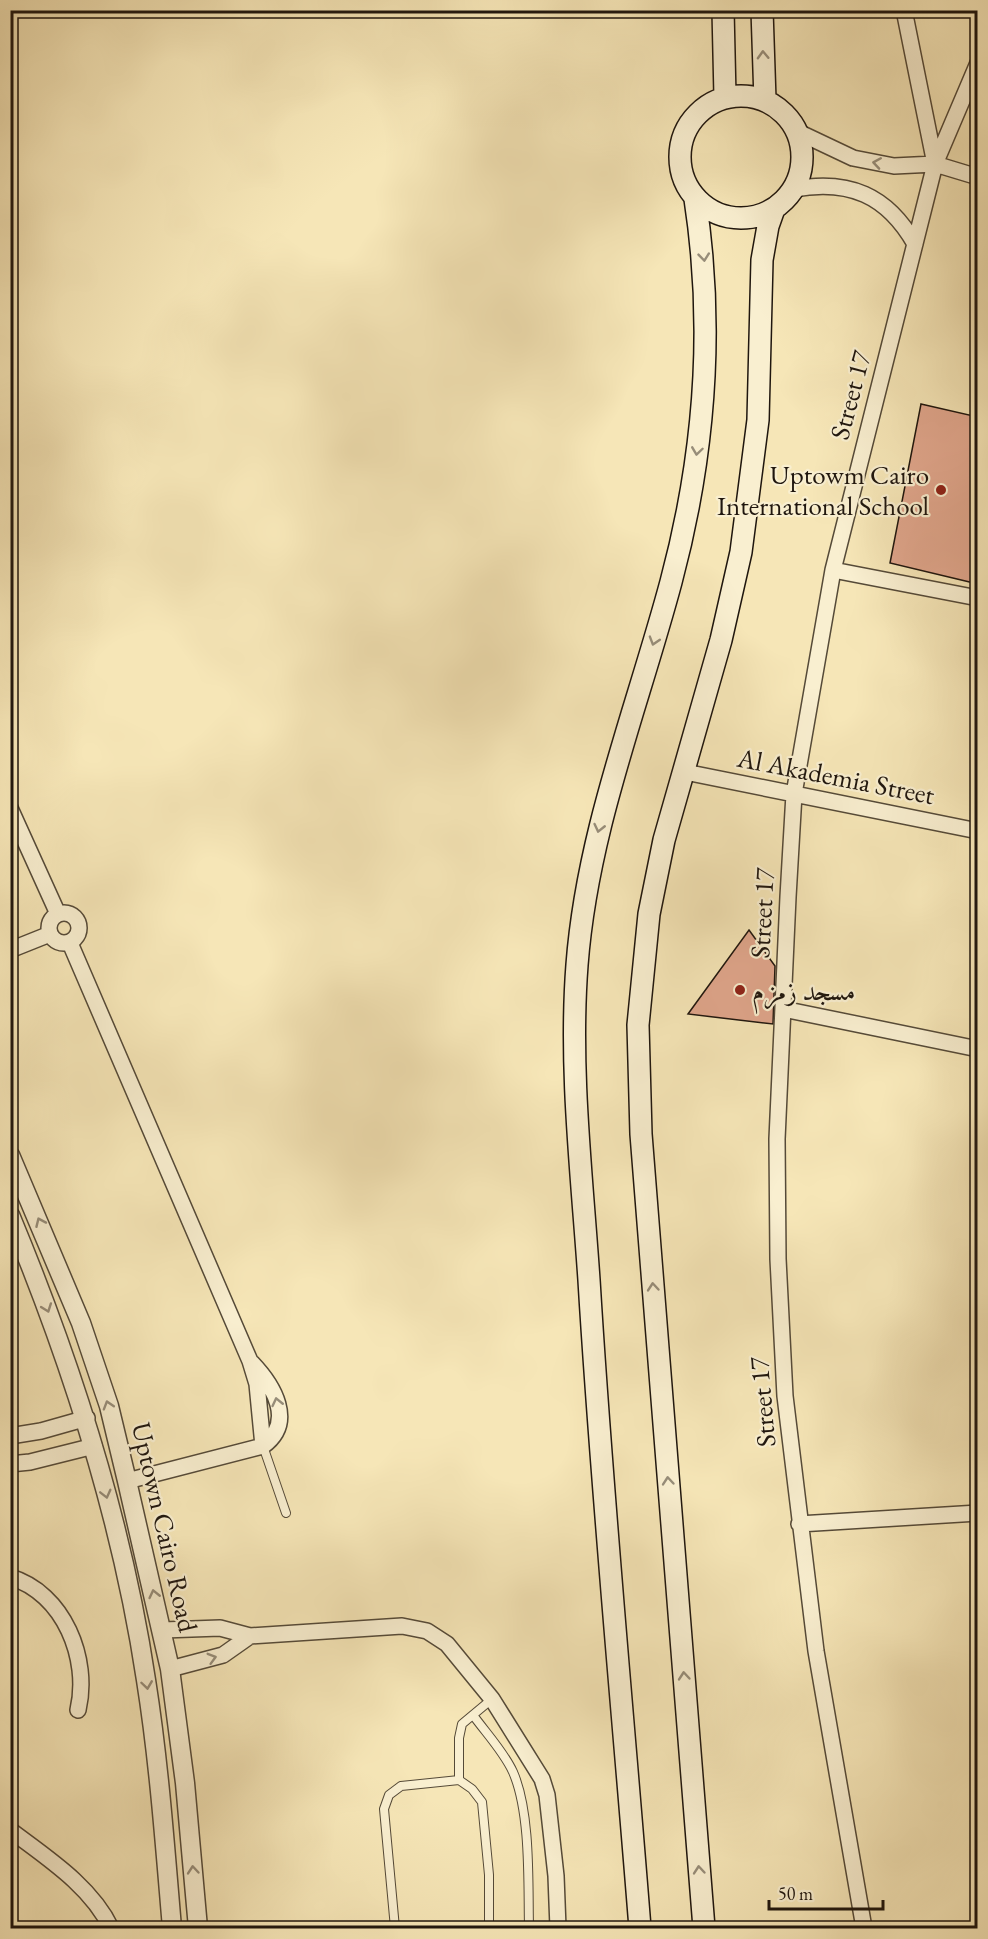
<svg xmlns="http://www.w3.org/2000/svg" width="988" height="1939" font-family="'EB Garamond',Amiri,serif">
  <style>
    .building { fill: #e0a68c; stroke: #1f160e; stroke-width: 1.5 }
    .lines { fill: none; stroke-linecap: round; stroke-linejoin: round }
    .service-casing { stroke: #554a38; stroke-width: 10 }
    .minor-casing { stroke: #554a38; stroke-width: 18 }
    .tertiary-casing { stroke: #554a38; stroke-width: 21 }
    .secondary-casing { stroke: #1f160e; stroke-width: 24 }
    .service { stroke: #f9efd0; stroke-width: 8 }
    .minor { stroke: #f9efd0; stroke-width: 15 }
    .tertiary { stroke: #f9efd0; stroke-width: 18 }
    .secondary { stroke: #f9efd0; stroke-width: 21 }
    .oneway { stroke: #978d79 }
    .poi-dot { fill: #8f2418; stroke: #f9efd0; stroke-width: 2 }
    .labels { text-anchor: middle; dominant-baseline: central; stroke-width: 4.5; stroke-linejoin: round; paint-order: stroke }
    .street-label { font-size: 27px; fill: #1f160e; stroke: #f9efd0 }
    .poi-label { font-size: 27px; fill: #1f160e; stroke: #f9efd0; text-anchor: end }
  </style>
  <rect width="100%" height="100%" fill="#f6e6b7"/>
  <filter id="stains"><feTurbulence type="fractalNoise" baseFrequency=".00333" numOctaves="4"/><feColorMatrix values="0 0 0 0 .2 0 0 0 0 .09 0 0 0 0 .02 0 0 0 .5 -.17"/></filter>
  <radialGradient id="worn" r=".72"><stop offset=".6" stop-color="#630" stop-opacity="0"/><stop offset="1" stop-color="#630" stop-opacity=".3"/></radialGradient>
  <!-- building -->
  <path class="building" d="M921 404 978 417V584L890 563Z
    M749 930 775 966 773 1024 688 1014Z"/>
  <g class="lines">
    <defs>
      <path id="service" d="M263 1446 286 1513
        M473 1715C486 1733 504 1752 513 1772 531 1813 528 1884 529 1928
        M459 1780V1738L462 1724 492 1699
        M395 1928 384 1809 389 1795 401 1786 459 1780 472 1789 482 1802 489 1875V1928"/>
      <path id="minor" d="M904 10 935 164
        M796 131 853 158 894 166 935 164 978 177
        M794 189C849 179 887 195 915 244
        M833 570 978 598
        M685 772 978 831
        M10 808 58 914
        M49 928a15 15 0 1 1 30 0a15 15 0 1 1-30 0Z
        M70 943 250 1361 257 1384 263 1446
        M10 950 50 934
        M783 1009 978 1049
        M10 1436 41 1431 87 1418
        M10 1464 30 1462 94 1446
        M127 1481 263 1446C296 1422 273 1385 252 1363
        M799 1524 978 1513
        M10 1577C64 1593 90 1659 78 1710
        M163 1630 220 1628 250 1636 402 1626 427 1631 447 1644 492 1699 542 1779 547 1795 556 1876 558 1928
        M170 1669 223 1655 250 1636
        M10 1830C47 1858 91 1886 111 1928
        M864 1928 816 1651 785 1396 778 1259 777 1139 788 897 794 794 833 570 935 164 978 63"/>
      <path id="tertiary" d="M10 1155 81 1323 109 1406 127 1481 170 1669 185 1783 198 1928
        M10 1215C72 1364 122 1520 146 1680 159 1762 165 1846 172 1928"/>
      <path id="secondary" d="M723 10 725 97
        M762 10 765 100
        M680 157a61 61 0 1 1 122 0a61 61 0 1 1-122 0Z
        M640 1928C623 1713 602 1497 589 1280 582 1176 569 1069 577 965 587 832 637 709 671 582 705 455 715 329 695 199
        M704 1928 641 1134 638 1025 649 914 664 840 721 640 741 552 758 420 762 260 768 226 774 209"/>
    </defs>
    <!-- service casing -->
    <use href="#service" class="service-casing"/>
    <!-- minor casing -->
    <use href="#minor" class="minor-casing"/>
    <!-- tertiary casing -->
    <use href="#tertiary" class="tertiary-casing"/>
    <!-- secondary casing -->
    <use href="#secondary" class="secondary-casing"/>
    <!-- service -->
    <use href="#service" class="service"/>
    <!-- minor -->
    <use href="#minor" class="minor"/>
    <!-- tertiary -->
    <use href="#tertiary" class="tertiary"/>
    <!-- secondary -->
    <use href="#secondary" class="secondary"/>
  </g>
  <!-- one-way arrows -->
  <defs><path id="oneway-chevron" d="M-2-3.5L2.5 0L-2 3.5" fill="none" stroke-width="1.6" stroke-linecap="round" stroke-linejoin="round" transform="scale(1.5)"/></defs>
  <g class="oneway">
    <use href="#oneway-chevron" transform="translate(763 55) rotate(-92)"/>
    <use href="#oneway-chevron" transform="translate(877 163) rotate(-171)"/>
    <use href="#oneway-chevron" transform="translate(704 257) rotate(84)"/>
    <use href="#oneway-chevron" transform="translate(697 451) rotate(98)"/>
    <use href="#oneway-chevron" transform="translate(654 641) rotate(107)"/>
    <use href="#oneway-chevron" transform="translate(599 828) rotate(103)"/>
    <use href="#oneway-chevron" transform="translate(40 1222) rotate(-114)"/>
    <use href="#oneway-chevron" transform="translate(653 1287) rotate(-95)"/>
    <use href="#oneway-chevron" transform="translate(47 1308) rotate(70)"/>
    <use href="#oneway-chevron" transform="translate(277 1402) rotate(-103)"/>
    <use href="#oneway-chevron" transform="translate(108 1405) rotate(-107)"/>
    <use href="#oneway-chevron" transform="translate(668 1481) rotate(-95)"/>
    <use href="#oneway-chevron" transform="translate(106 1494) rotate(76)"/>
    <use href="#oneway-chevron" transform="translate(154 1594) rotate(-103)"/>
    <use href="#oneway-chevron" transform="translate(212 1658) rotate(-16)"/>
    <use href="#oneway-chevron" transform="translate(684 1676) rotate(-95)"/>
    <use href="#oneway-chevron" transform="translate(147 1685) rotate(82)"/>
    <use href="#oneway-chevron" transform="translate(193 1870) rotate(-95)"/>
    <use href="#oneway-chevron" transform="translate(699 1870) rotate(-95)"/>
  </g>
  <!-- markers -->
  <g class="poi-dot">
    <circle cx="941" cy="490" r="6"/>
    <circle cx="740" cy="990" r="6"/>
  </g>
  <g class="labels">
    <!-- street labels -->
    <g class="street-label">
      <text transform="translate(850 395) rotate(-75)">Street 17</text>
      <text transform="translate(836 776) rotate(11)">Al Akademia Street</text>
      <text transform="translate(762 913) rotate(-87)">Street 17</text>
      <text transform="translate(762 1402) rotate(-95)">Street 17</text>
      <text transform="translate(165 1527) rotate(77)">Uptown Cairo Road</text>
    </g>
    <!-- poi labels -->
    <g class="poi-label">
      <text x="929" y="474">Uptowm Cairo<tspan x="929" dy="31">International School</tspan></text>
      <text x="752" y="990" text-anchor="start">مسجد زمزم</text>
    </g>
  </g>
  <!-- margin -->
  <rect width="988" height="1939" fill="none" stroke="#f6e6b7" stroke-width="36"/>
  <rect x="12" y="12" width="964" height="1915" fill="none" stroke="#1f160e" stroke-width="3"/>
  <rect x="18" y="18" width="952" height="1903" fill="none" stroke="#1f160e" stroke-width="1.5"/>
  <!-- scale -->
  <path d="M769 1900v9h114v-9" fill="none" stroke="#1f160e" stroke-width="3"/>
  <text x="778" y="1900" font-size="18" fill="#1f160e" stroke="#f9efd0" stroke-width="4.5" paint-order="stroke">50 m</text>
  <rect width="100%" height="100%" filter="url(#stains)"/>
  <rect width="100%" height="100%" fill="url(#worn)"/>
</svg>
